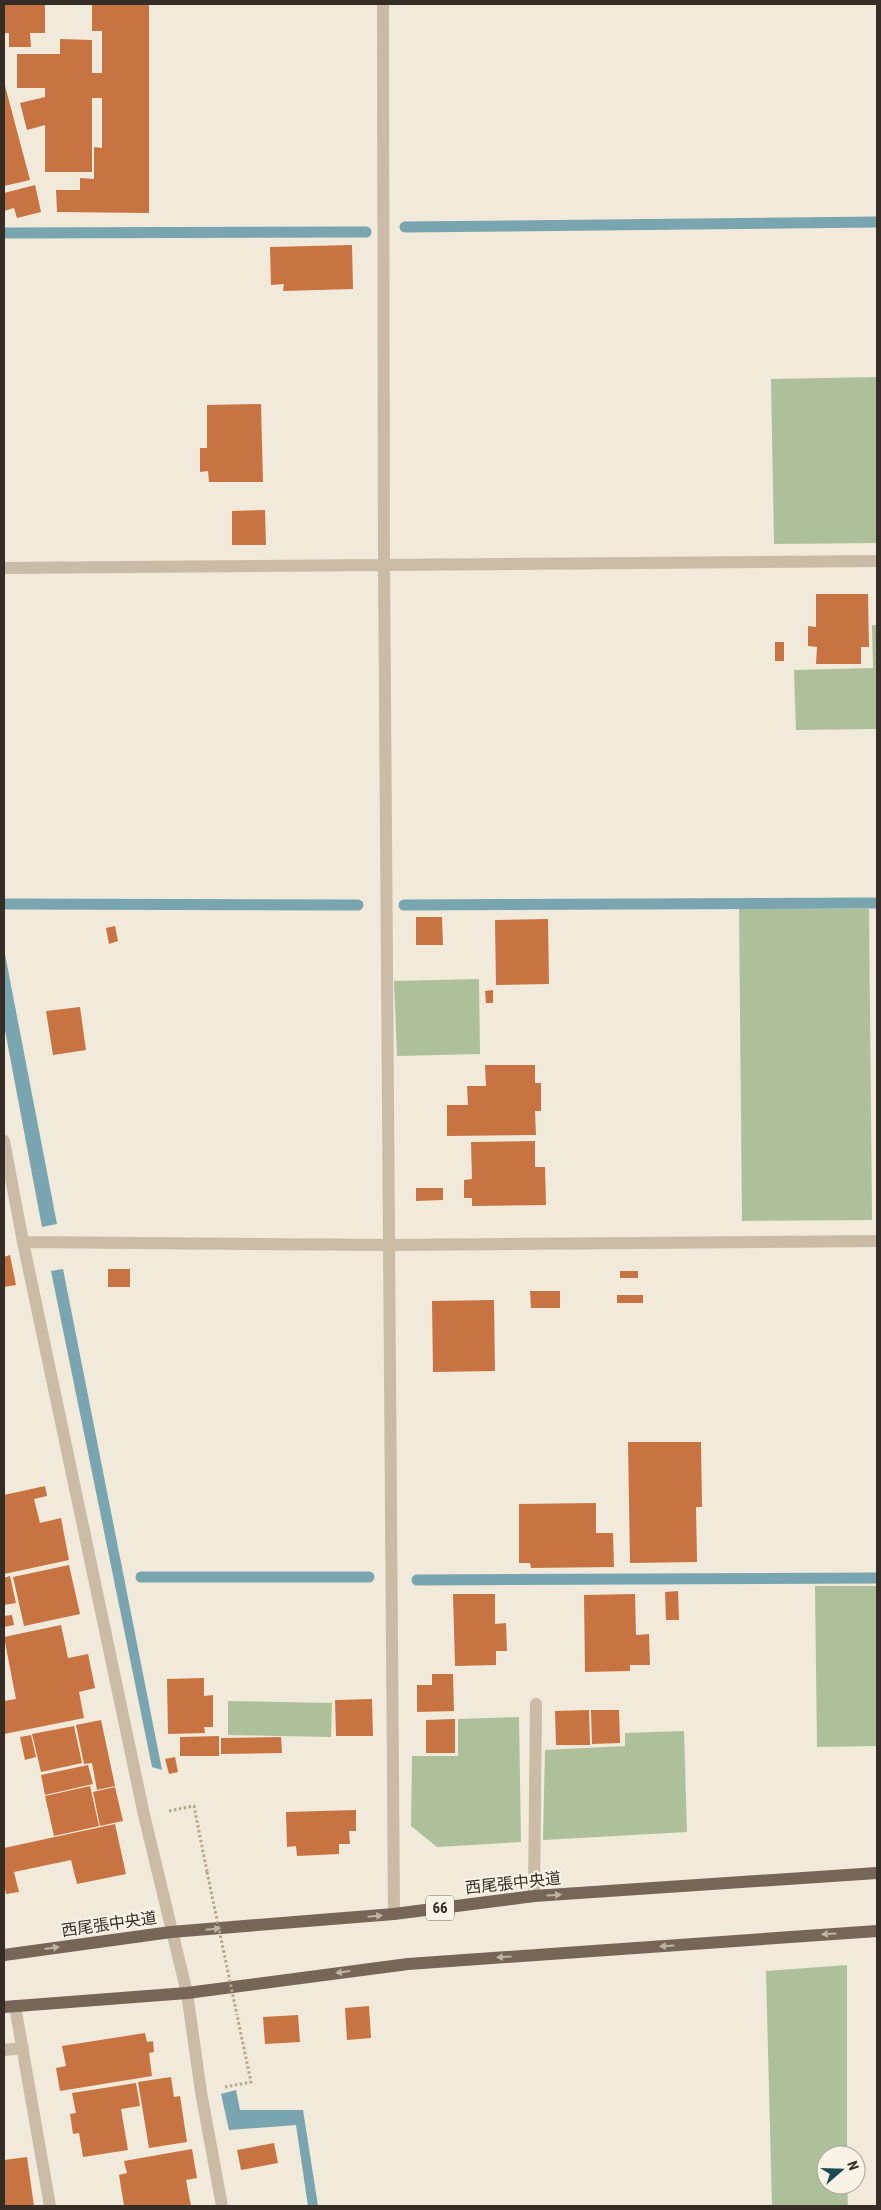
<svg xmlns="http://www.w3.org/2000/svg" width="881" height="2210" font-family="'Roboto Condensed','Noto Sans JP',sans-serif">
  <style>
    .green { fill: #aec099 }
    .water { fill: #78a5af }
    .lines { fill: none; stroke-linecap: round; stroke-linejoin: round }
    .stream { stroke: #78a5af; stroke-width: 11 }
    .building { fill: #c77442 }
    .path { stroke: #b5a58f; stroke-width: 3; stroke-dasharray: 2.5 2.5; stroke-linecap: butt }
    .service { stroke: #c9bba5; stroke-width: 12 }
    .minor { stroke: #c9bba5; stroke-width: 12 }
    .primary { stroke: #776657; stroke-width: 12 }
    .path-bridge { stroke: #b5a58f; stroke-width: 3; stroke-dasharray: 2.5 2.5; stroke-linecap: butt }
    .oneway { fill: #beb4a5 }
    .labels { text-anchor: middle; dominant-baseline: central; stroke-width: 4.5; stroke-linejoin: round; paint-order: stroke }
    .shield { fill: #f9f3e5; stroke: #70685f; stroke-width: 1 }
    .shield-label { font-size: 15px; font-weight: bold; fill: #352d26 }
    .street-label { font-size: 16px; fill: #352d26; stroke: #f9f3e5 }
  </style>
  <rect width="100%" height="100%" fill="#f1e9d9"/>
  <!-- green -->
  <path class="green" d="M877 377V543L774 544 771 379Z
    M872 625H877V729L796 730 794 670 873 668Z
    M739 909H869L872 1220 742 1221Z
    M479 979 480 1054 397 1056 394 981Z
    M815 1586H877V1746L817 1747Z
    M228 1701 332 1703 331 1737 228 1735Z
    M519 1717 521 1842 437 1847 411 1826 412 1756H458V1719Z
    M684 1731 687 1832 543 1840 545 1750 625 1746V1733Z
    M847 1965V2155H826V2185H847L848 2206H772L766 1971Z"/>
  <!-- water -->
  <path class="water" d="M4 949 57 1224 42 1227 4 1025Z
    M63 1269 162 1770 152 1767 51 1271Z
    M236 2090 240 2110H303L318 2206H308L296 2125 229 2130 221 2094Z"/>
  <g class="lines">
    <!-- stream -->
    <path class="stream" d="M405 227 877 222
      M4 233 366 232
      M6 904 358 905
      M404 905 877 903
      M141 1577H369
      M417 1580 877 1578"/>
  </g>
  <!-- building -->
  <path class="building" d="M4 4H45V33H30L31 47H9V33H4Z
    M92 4H149V213L57 212 56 190H80V178L94 179V147L102 148V98H92V172H45V125L27 130 20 103 45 97V88H17V54H60V39L92 40V73H102V31H92Z
    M4 82 30 180 4 186Z
    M35 185 41 212 17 218 14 208 4 211V193Z
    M352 245 353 289 283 291 284 284 271 285 270 247Z
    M261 404 263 482H209L208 471 200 472V448H207V405Z
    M265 510 266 545H232V511Z
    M816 594H868L869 647H861V664H816L817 647 808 646V626L816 627Z
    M775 642H784V661H775Z
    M416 917H442L443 945H416Z
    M548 919 549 984 496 985 495 920Z
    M115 926 118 941 109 944 106 928Z
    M493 990V1003H486L485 991Z
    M80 1007 86 1050 53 1055 46 1011Z
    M485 1065H535V1083H541V1111H535L536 1135 447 1136V1105H468L467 1086H486Z
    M535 1141V1167H545L546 1205 472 1206V1198H464V1180L472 1179 471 1142Z
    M416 1188H443V1200L416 1201Z
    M10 1255 16 1285 4 1287V1257Z
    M108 1269H130V1287H108Z
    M620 1271H638V1278H620Z
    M530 1291H560V1308H531Z
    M617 1295H643V1303H617Z
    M494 1300 495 1371 433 1372 432 1301Z
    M628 1442H701L702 1507H696L697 1562 630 1563Z
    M45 1486 47 1496 34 1499 40 1523 61 1518 69 1560 4 1574V1495Z
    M596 1503V1533H613L614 1567 531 1568 530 1563H519V1504Z
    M69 1565 80 1614 24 1626 13 1577Z
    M10 1576 16 1603 4 1605V1578Z
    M678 1591 679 1620H666L665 1592Z
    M453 1594H495V1624L506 1623 507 1651H496V1665L455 1666Z
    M635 1594 636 1635 649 1634 650 1665H630V1671L585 1672 584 1595Z
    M12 1615 14 1625 4 1627V1616Z
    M61 1625 68 1658 88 1654 95 1688 79 1692 84 1718 4 1734V1701L16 1699 4 1637Z
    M432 1674H453L454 1711 417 1712V1685H432Z
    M204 1678V1696L213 1695V1727H204L205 1733 168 1734 167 1679Z
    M372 1699 373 1736H336L335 1700Z
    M589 1710 590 1745H556L555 1711Z
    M591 1710H619L620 1743 592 1744Z
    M455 1719V1753H426V1720Z
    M101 1720 115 1786 97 1790 92 1763 84 1764 76 1725Z
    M74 1726 82 1763 41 1772 32 1734Z
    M31 1735 36 1757 25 1760 20 1737Z
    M219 1736V1756H180V1737Z
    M281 1737 282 1753 221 1754V1738Z
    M175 1757 178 1772 169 1774 165 1759Z
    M88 1765 93 1784 45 1795 41 1775Z
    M90 1786 99 1826 54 1836 45 1796Z
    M115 1787 123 1821 100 1826 93 1792Z
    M356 1810V1831H349L350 1844H339V1854L297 1856 296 1846 287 1847 286 1812Z
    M115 1824 126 1874 77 1884 71 1860 14 1872 19 1892 6 1894 4 1882V1848Z
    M369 2006 371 2038 347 2040 345 2008Z
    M298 2015 300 2042 265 2044 263 2017Z
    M145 2033 147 2042 153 2041 154 2052 149 2053 152 2076 60 2091 56 2068 66 2066 62 2046Z
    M171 2077 174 2097 180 2096 187 2142 149 2148 138 2082Z
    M136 2083 140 2106 121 2109 128 2150 83 2157 79 2133 73 2134 70 2114 76 2113 72 2093Z
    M274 2143 278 2163 241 2170 237 2150Z
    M192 2149 197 2178 186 2180 191 2206H124L119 2175 127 2173 124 2161Z
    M27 2157 34 2206H4V2160Z"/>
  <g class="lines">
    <!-- path -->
    <path class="path" d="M169 1811 194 1806 207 1872
      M225 2087 251 2082 237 2015"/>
    <!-- service -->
    <path class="service" d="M534 1896 536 1704"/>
    <!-- minor -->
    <path class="minor" d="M383 4 384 564 394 1914
      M4 568 877 561
      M4 1141 23 1242 144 1815 187 1993 201 2092 222 2206
      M23 1242 388 1245 877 1241
      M15 2006 50 2206
      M4 2050 23 2048"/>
    <!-- primary -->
    <path class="primary" d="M4 1955 171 1932 394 1914 534 1896 877 1873
      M4 2007 187 1993 408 1964 877 1931"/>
    <!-- path-bridge -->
    <path class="path-bridge" d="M207 1872 237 2015"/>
  </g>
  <!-- one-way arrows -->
  <defs><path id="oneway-solid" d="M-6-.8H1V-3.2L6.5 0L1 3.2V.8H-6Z" transform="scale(1.25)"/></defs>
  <g class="oneway">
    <use href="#oneway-solid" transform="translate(554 1895) rotate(-4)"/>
    <use href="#oneway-solid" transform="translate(375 1916) rotate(-5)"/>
    <use href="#oneway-solid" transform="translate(213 1929) rotate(-5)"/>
    <use href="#oneway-solid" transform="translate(829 1934) rotate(176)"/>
    <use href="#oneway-solid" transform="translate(667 1946) rotate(176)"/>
    <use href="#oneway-solid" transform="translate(52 1948) rotate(-8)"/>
    <use href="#oneway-solid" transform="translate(504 1957) rotate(176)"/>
    <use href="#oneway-solid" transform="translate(343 1972) rotate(173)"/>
  </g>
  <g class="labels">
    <!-- shield labels -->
    <rect class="shield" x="426" y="1895.5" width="28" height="25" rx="4"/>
    <g class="shield-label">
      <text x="440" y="1908">66</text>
    </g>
    <!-- street labels -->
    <g class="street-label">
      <text transform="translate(513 1883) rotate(-6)">西尾張中央道</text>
      <text transform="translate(109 1924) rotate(-8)">西尾張中央道</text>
    </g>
  </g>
  <!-- border -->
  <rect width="881" height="2210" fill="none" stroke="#352d26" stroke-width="10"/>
  <!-- north arrow -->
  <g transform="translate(841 2170) rotate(70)"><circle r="24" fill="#f9f3e5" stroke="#aba499"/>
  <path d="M0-4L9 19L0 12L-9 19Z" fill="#1c4b57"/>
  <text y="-8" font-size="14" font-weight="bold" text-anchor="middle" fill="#352d26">N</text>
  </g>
</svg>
